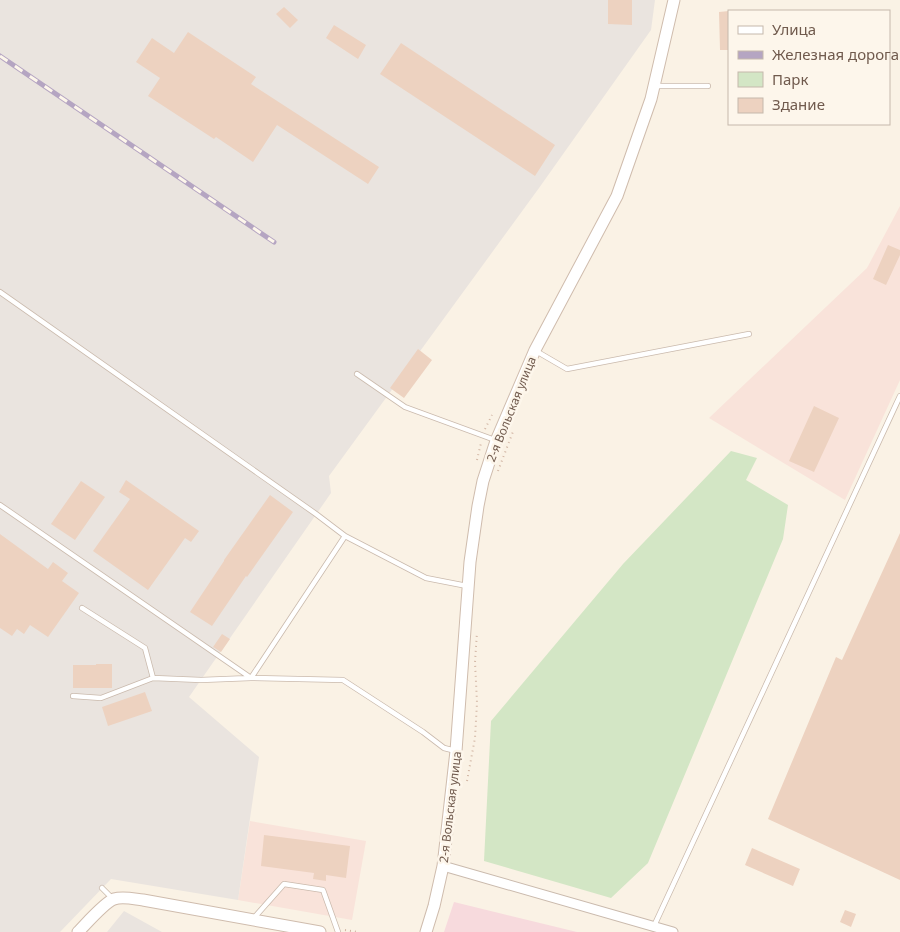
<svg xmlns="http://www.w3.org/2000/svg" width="900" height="932" font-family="'Noto Sans',sans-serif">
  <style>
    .commercial { fill: #f9e3da }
    .industrial { fill: #eae4df }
    .medical { fill: #f7dadd }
    .green { fill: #d3e6c5 }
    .building { fill: #edd2c0 }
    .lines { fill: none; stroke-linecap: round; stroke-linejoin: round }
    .lane-casing { stroke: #cabaad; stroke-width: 6 }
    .street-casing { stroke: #cabaad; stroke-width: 11 }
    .secondary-casing { stroke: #cfbcad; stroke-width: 13 }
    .path { stroke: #d1b5a3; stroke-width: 2; stroke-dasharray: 1 4; stroke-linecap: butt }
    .lane { stroke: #fff; stroke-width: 4.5 }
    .street { stroke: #fff; stroke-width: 9 }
    .secondary { stroke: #fff; stroke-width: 11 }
    .rail-casing { stroke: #b5a5c2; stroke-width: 5 }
    .rail { stroke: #fdf6eb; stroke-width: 3; stroke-dasharray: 9; stroke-linecap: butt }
    .labels { text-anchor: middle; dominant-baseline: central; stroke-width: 5; stroke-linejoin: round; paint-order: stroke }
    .street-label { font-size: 12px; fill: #705a4d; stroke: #fdf6eb }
  </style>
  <rect width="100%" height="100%" fill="#faf2e5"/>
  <!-- commercial -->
  <path class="commercial" d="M900 206V380L845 500 709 418 867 268Z
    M250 821 366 841 352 920 238 900Z"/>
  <!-- industrial -->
  <path class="industrial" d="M0 0H655L651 30 539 188 329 476 331 493 189 697 259 757 238 900 111 879 60 932H0Z
    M124 911 162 932H107Z"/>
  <!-- medical -->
  <path class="medical" d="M454 902 577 932H444Z"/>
  <!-- green -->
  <path class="green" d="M731 451 757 458 746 480 788 505 783 539 648 863 611 898 484 861 491 721 623 564Z"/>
  <!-- building -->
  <path class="building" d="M608 0H632V25L608 24Z
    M284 7 298 20 290 28 276 14Z
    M729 11V50H720L719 12Z
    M334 25 366 45 358 59 326 38Z
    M188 32 256 77 251 84 379 167 368 184 277 125 253 162 216 137 214 139 148 96 160 78 136 62 152 38 174 53Z
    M401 43 555 145 535 176 380 74Z
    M888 245 900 250V255L886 285 873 279Z
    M418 349 432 360 404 398 390 388Z
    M814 406 839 418 814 472 789 461Z
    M126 480 199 531 191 542 185 538 148 590 93 551 130 499 119 492Z
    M81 481 105 497 75 540 51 524Z
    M270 495 293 512 247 577 246 576 212 626 190 612 224 561V560Z
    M900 533V880L768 819 836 657 842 660Z
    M0 534 48 569 53 562 68 573 62 581 79 593 48 637 30 625 24 634 17 629 12 636 0 628Z
    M222 634 230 639 221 652 213 647Z
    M96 664H112V688H73V665H96Z
    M145 692 152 711 108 726 102 707Z
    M264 835 350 846 346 878 326 875V881L313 879 314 873 261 866Z
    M752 848 800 869 793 886 745 865Z
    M845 910 856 914 851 927 840 922Z"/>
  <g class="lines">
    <defs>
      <path id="lane" d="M655 86H708
        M0 292 316 514 345 536 426 578 467 586
        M536 351 567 369 749 334
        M357 374 405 407 495 440
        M0 505 251 678 343 680 423 732 444 748 456 751
        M82 608 145 648 153 678
        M73 696 101 698 153 678 201 680 251 678 345 536
        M102 888 112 898
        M253 919 284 884 323 890 338 932
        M654 926 900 396"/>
      <path id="street" d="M443 866 673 932"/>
      <path id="secondary" d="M78 932C86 924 105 902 114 899 123 896 134 899 143 900L320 932
        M426 932 434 906 443 866 456 751 470 562 478 506 483 481 496 441 535 350 617 196 651 99 674 0"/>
    </defs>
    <!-- lane casing -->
    <use href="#lane" class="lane-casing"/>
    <!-- street casing -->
    <use href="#street" class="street-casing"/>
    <!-- secondary casing -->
    <use href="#secondary" class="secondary-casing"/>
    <!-- path -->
    <path class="path" d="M485 429 492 415
      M477 460 481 443
      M498 471 514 429
      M467 781 475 738 477 703 475 662 477 632
      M345 930 358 932"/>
    <!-- lane -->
    <use href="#lane" class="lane"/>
    <!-- street -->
    <use href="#street" class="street"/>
    <!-- secondary -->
    <use href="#secondary" class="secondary"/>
    <defs>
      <path id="rail" d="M0 56 274 242"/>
    </defs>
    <!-- rail casing -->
    <use href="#rail" class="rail-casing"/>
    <!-- rail -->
    <use href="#rail" class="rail"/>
  </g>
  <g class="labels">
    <!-- street labels -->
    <g class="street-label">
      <text transform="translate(511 409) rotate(-68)">2-я Вольская улица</text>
      <text transform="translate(450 807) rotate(-83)">2-я Вольская улица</text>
    </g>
  </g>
  <!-- legend -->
  <rect x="728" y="10" width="162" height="115" fill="#fdf6eb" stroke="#c5b8ac"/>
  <rect x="738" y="26" width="25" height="8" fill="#ffffff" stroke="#c5b8ac"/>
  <text x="772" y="35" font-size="15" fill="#705a4d">Улица</text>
  <rect x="738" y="51" width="25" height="8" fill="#b5a5c2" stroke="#c5b8ac"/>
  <text x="772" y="60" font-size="15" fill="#705a4d">Железная дорога</text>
  <rect x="738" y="72" width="25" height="15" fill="#d3e6c5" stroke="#c5b8ac"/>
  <text x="772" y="85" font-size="15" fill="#705a4d">Парк</text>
  <rect x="738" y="98" width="25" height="15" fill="#edd2c0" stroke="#c5b8ac"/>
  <text x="772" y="110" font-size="15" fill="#705a4d">Здание</text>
</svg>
